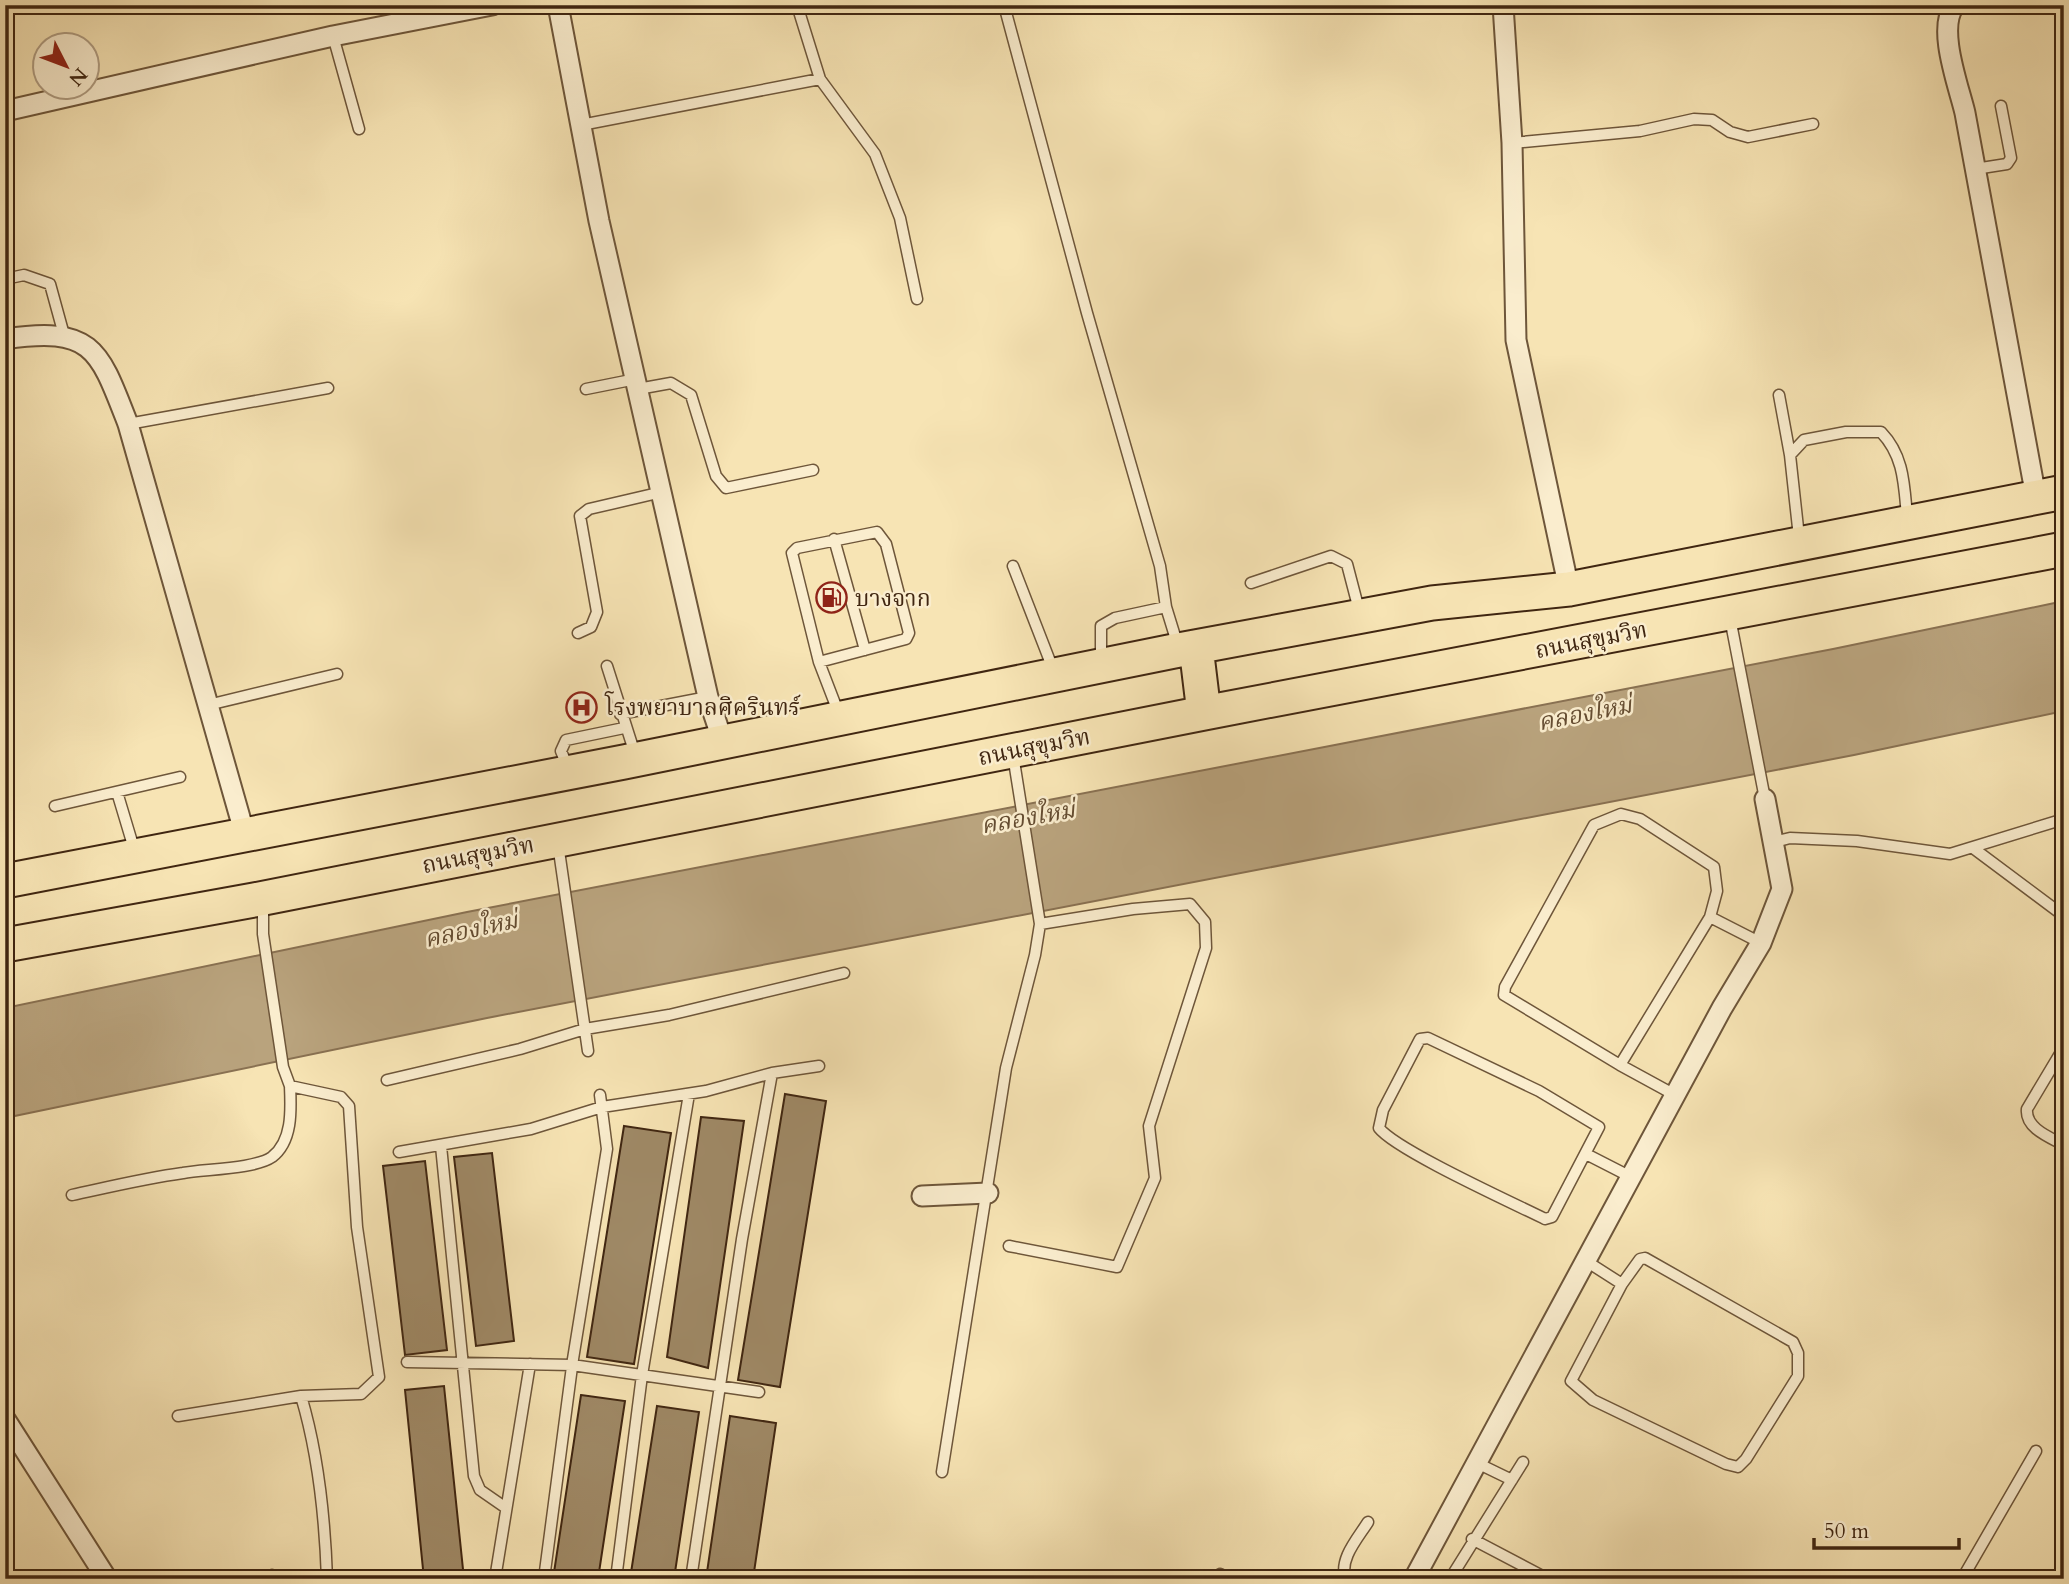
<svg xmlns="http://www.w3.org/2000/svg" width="2069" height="1584" font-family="Cardo,'Noto Serif Thai',serif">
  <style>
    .water { fill: #b9a37d; stroke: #897152; stroke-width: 2 }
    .building { fill: #9f8966; stroke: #402611; stroke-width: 2 }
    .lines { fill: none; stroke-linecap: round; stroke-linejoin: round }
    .service-casing { stroke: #6e563a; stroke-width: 13 }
    .minor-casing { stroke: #6e563a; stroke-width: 23 }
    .trunk-casing { stroke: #402611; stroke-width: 37 }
    .service { stroke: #faedce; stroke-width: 10 }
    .minor { stroke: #faedce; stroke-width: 19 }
    .trunk { stroke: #f7e4b4; stroke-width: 33 }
    .labels { text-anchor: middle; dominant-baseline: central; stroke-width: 5; stroke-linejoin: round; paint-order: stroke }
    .poi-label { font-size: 23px; fill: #402611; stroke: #faedce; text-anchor: start }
    .street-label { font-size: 23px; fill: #402611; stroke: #faedce }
    .water-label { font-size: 24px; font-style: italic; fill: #644c31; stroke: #faedce }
  </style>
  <rect width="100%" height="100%" fill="#f7e4b4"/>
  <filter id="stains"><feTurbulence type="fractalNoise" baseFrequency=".00286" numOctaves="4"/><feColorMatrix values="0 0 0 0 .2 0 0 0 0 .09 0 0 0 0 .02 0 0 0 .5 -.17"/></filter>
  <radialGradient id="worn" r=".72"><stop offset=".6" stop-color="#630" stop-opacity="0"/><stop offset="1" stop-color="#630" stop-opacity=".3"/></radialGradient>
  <!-- water -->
  <path class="water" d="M2064 601V711L1854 755 487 1018 5 1118V1008L467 912 1833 649Z"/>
  <!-- building -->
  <path class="building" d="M785 1094 826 1101 780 1387 738 1380Z
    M701 1117 744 1121 708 1368 667 1357Z
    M624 1126 671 1133 634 1364 587 1357Z
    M492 1153 514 1341 476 1346 454 1157Z
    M425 1161 447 1350 405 1355 383 1166Z
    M444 1386 464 1579H424L405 1390Z
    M581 1395 625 1401 598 1579H553Z
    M657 1406 699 1412 674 1579H630Z
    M730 1416 776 1423 753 1579H706Z"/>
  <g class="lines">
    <defs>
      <path id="service" d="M1004 5 1087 313 1160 566 1166 607 1178 646
        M333 36 359 129
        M820 79 875 154 900 218 917 299
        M581 125 820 79 797 5
        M1512 143 1640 131 1694 119 1712 120 1730 132 1748 137 1813 124
        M1975 169 2007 164 2011 158 2001 106
        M5 279 24 275 50 284 64 335
        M586 389 636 379
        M638 389 671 383 691 395 716 476 726 488 813 470
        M1779 395 1790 455
        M128 424 328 388
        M1799 537 1790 455 1804 440 1846 432H1881C1904 456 1904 484 1907 516
        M834 539 865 650
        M1013 566 1053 669
        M1251 583 1331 556 1347 564 1359 610
        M1730 618 1765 799
        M578 633 591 627 597 612 580 516 589 509 662 492
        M1106 659 1101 652V626L1115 618 1166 607
        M819 662 906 639 909 633 886 544 877 532 797 548 792 553 819 662 839 714
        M607 666 635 754
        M208 705 337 674
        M620 714 708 697
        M568 768 561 751 566 740 624 728
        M117 792 135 852
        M55 806 180 777
        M1774 842 1790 838 1857 841 1950 854 2064 819
        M558 844 588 1051
        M1973 848 2064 916
        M263 902V934L283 1067 290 1086 341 1097 349 1106 357 1227 379 1377 361 1394 301 1396C318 1453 325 1519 327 1579
        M1428 1038 1539 1091 1599 1127 1552 1217 1545 1219C1513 1203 1396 1150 1379 1128L1383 1110 1420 1039Z
        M2064 1047 2027 1109C2025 1128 2049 1137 2064 1145
        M1620 1065 1504 995 1505 987 1594 825 1621 814 1640 819 1714 867 1717 891 1710 917
        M387 1080 520 1049 585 1029 669 1015 844 973
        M1675 1095 1620 1065 1710 917 1761 943
        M441 1146 474 1476 480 1490 506 1508
        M399 1152 531 1129 602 1107 706 1091 772 1073 819 1066
        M1586 1154 1631 1177
        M72 1195C109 1187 146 1178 183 1173 205 1169 255 1169 272 1157 293 1141 291 1109 290 1086
        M1009 1246 1117 1267 1155 1178 1149 1126 1206 948 1205 922 1190 904 1133 909 1040 924
        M1645 1258 1793 1342 1798 1353V1376L1746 1459 1738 1467 1726 1464 1593 1400 1571 1381 1622 1284 1640 1259Z
        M1586 1261 1622 1284
        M407 1362 572 1365 759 1392
        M178 1416 301 1396
        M1477 1463 1512 1480
        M942 1472 1006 1068 1035 955 1040 924 1013 755
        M1472 1539 1548 1579
        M1220 1574 1229 1579
        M272 1575 276 1579
        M495 1579 530 1364
        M544 1579 573 1359 607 1149 600 1095
        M616 1579 642 1375 689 1094
        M691 1579 742 1239 772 1073
        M1346 1579C1338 1560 1358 1538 1368 1522
        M1450 1579 1523 1462
        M1962 1579 2036 1451"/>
      <path id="minor" d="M558 5 599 221 708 697 723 742
        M1503 5 1512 143 1516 340 1569 589
        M1955 5C1936 27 1959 87 1965 113L2036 497
        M5 111 333 36 492 5
        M5 339C93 326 99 349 128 424L245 835
        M922 1196 988 1193
        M5 1419 107 1579
        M1414 1579 1722 1008 1761 943 1782 889 1765 799"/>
      <path id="trunk" d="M1196 647 1204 713
        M5 881 624 762 1179 650 1432 603 1569 589 2064 492
        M5 945 254 900 1204 713 2064 549"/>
    </defs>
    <!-- service casing -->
    <use href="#service" class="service-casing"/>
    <!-- minor casing -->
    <use href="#minor" class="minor-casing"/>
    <!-- trunk casing -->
    <use href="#trunk" class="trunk-casing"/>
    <!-- service -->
    <use href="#service" class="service"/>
    <!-- minor -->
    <use href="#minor" class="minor"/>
    <!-- trunk -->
    <use href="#trunk" class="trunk"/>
  </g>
  <!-- icons -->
  <defs>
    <symbol id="fuel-ring" viewBox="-11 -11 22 22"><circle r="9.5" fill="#faedce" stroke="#8f2418" stroke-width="1.5"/><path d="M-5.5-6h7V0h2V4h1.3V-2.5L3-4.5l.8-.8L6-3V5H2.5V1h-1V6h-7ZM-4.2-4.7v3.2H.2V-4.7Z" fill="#8f2418"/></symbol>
    <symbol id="hospital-ring" viewBox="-11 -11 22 22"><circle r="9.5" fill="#faedce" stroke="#8f2418" stroke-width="1.5"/><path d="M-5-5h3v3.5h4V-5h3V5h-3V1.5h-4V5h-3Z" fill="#8f2418"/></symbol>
  </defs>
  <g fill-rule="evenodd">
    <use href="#fuel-ring" x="814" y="580" width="35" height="35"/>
    <use href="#hospital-ring" x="564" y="690" width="35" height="35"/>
  </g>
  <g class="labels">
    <!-- poi labels -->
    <g class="poi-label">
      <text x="855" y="598">บางจาก</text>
      <text x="605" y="707">โรงพยาบาลศิครินทร์</text>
    </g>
    <!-- street labels -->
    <g class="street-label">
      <text transform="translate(1591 640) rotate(-11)">ถนนสุขุมวิท</text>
      <text transform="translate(1034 747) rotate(-11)">ถนนสุขุมวิท</text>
      <text transform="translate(478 855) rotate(-11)">ถนนสุขุมวิท</text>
    </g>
    <!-- water labels -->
    <g class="water-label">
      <text transform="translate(1585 714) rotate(-11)">คลองใหม่</text>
      <text transform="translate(1028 818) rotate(-10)">คลองใหม่</text>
      <text transform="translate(471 930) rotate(-12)">คลองใหม่</text>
    </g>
  </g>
  <!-- margin -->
  <rect width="2069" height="1584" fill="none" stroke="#f7e4b4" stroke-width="28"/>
  <rect x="7" y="7" width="2055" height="1570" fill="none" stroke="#402611" stroke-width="3.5"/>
  <rect x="14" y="14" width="2041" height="1556" fill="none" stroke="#402611" stroke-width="2"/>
  <!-- north arrow -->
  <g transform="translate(66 66) rotate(132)"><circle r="33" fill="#faedce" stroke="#b09d82" stroke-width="2"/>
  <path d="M0-5L12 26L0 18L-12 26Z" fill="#8f2418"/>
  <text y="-10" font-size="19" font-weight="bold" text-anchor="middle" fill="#402611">N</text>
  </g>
  <!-- scale -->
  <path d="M1814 1538v10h145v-10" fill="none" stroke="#402611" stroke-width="3.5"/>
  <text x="1824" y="1538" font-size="21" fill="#402611" stroke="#faedce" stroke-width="5" paint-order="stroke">50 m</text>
  <rect width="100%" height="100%" filter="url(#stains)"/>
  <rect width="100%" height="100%" fill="url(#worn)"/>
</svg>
